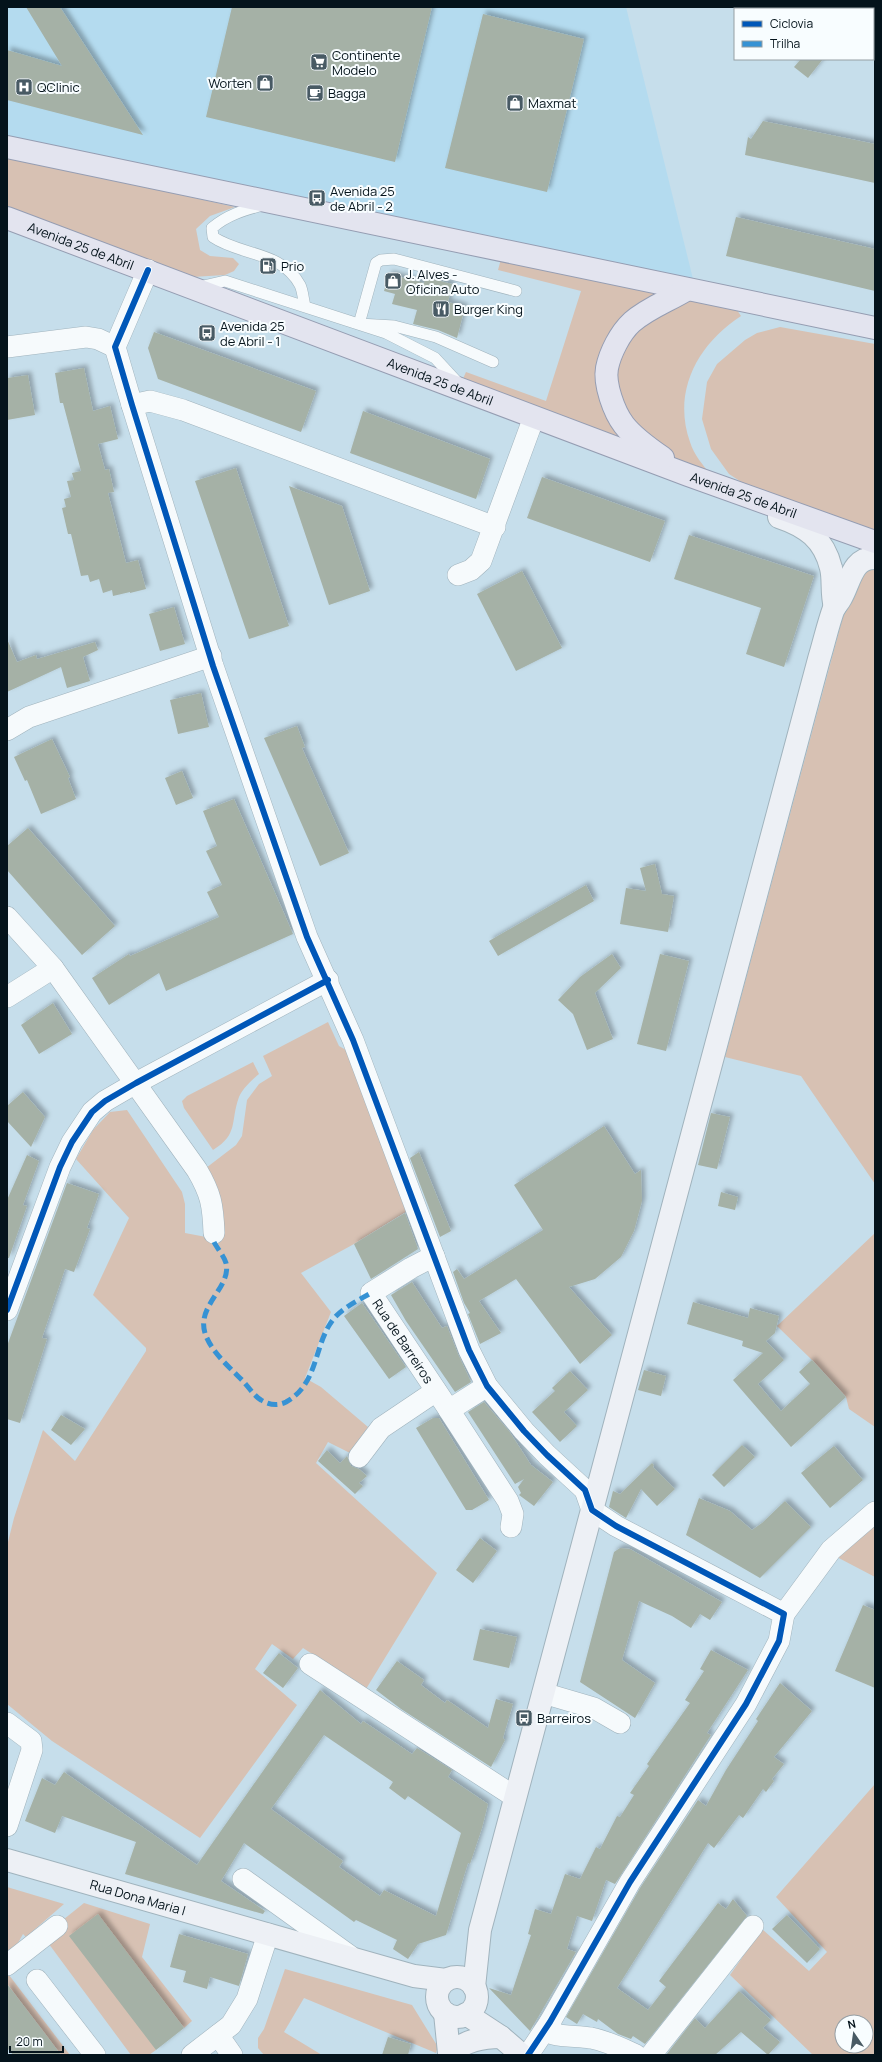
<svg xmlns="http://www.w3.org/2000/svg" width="882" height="2062" font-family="Manrope,sans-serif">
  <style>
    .built { fill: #b4dbef }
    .green { fill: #d7c1b3; fill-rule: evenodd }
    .building { fill: #a5b1a6; fill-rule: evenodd; filter: url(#shadow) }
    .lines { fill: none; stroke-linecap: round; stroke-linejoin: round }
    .service-casing { stroke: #a0b3bd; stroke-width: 12 }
    .minor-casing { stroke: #a0b3bd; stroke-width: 22 }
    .secondary-casing { stroke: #a0b3bd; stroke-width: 24 }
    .primary-casing { stroke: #959db2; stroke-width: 24 }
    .service { stroke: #f6fafc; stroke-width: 11 }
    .minor { stroke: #f6fafc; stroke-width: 21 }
    .secondary { stroke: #edf0f5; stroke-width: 22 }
    .primary { stroke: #e3e4ef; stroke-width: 22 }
    .quiet { stroke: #3692d4; stroke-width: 5; stroke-dasharray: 10 5; stroke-linecap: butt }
    .cycleway-casing { stroke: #f8fdff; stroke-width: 8 }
    .cycleway { stroke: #0057b8; stroke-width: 6 }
    .labels { text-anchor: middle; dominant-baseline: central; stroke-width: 4; stroke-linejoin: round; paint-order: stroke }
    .poi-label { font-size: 13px; fill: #04131b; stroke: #f8fdff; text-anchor: start }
    .street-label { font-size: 13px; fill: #04131b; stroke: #f8fdff }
  </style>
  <defs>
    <filter id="shadow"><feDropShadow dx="3.5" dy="-3.5" stdDeviation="2" flood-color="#0004"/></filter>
  </defs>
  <rect width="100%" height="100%" fill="#c6deeb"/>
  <!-- built -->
  <path class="built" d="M7 7H626L693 279 7 138Z"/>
  <!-- green -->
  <path class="green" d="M7 156 235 207 210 216 196 229 200 250 210 256 233 258 239 264 234 271 225 275 192 277 7 206Z
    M501 259 737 310 741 316C698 344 672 391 690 442 694 455 703 465 711 475L462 381 466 372 546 401 581 291 498 270Z
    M780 327 875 344V536L752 489 729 474 711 449 702 419 707 382 717 364 745 340 757 333Z
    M875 567V1184L801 1076 725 1057 853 579Z
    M328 1022 339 1046 346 1050 409 1210 354 1244 301 1273 331 1312 305 1378 321 1387 368 1427 350 1453 328 1442 316 1463 437 1573 366 1689 303 1648 293 1659 272 1644 255 1669 297 1705 200 1838 52 1741 7 1704V1546L14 1518 43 1430 75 1461 146 1351V1348L93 1295 129 1218 76 1159 93 1130 110 1112 127 1110 182 1192 185 1204V1233L206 1237V1168L236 1145 242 1136 247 1100 259 1084 272 1076 263 1056Z
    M253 1062 259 1074C252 1080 243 1088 239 1097 230 1122 239 1134 213 1150L184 1108 182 1101 187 1096Z
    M875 1233V1427L849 1409 846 1397 812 1360 777 1326Z
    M875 1518V1577L833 1555Z
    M875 1784V2055H813L730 1975 762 1929 809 1971 827 1952 776 1897ZM842 2022H866V2046H842Z
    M7 1887 64 1904 26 1937 23 1934 18 1943 7 1953Z
    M84 1903 150 1924 142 1957 192 2021 184 2028 98 1915 156 2050 149 2055H131L43 1936Z
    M285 1969 412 2005 438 2047 436 2053 304 1998 284 2032 322 2055H264L258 2048V2038L264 2029Z
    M9 1975 70 2055H61L7 1984V1977Z"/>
  <!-- building -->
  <path class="building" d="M26 7H60L143 135 7 100V50L62 66Z
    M232 7H432L395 162 206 117Z
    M483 14 584 39 547 192 445 168Z
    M801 59H823L808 78 794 67Z
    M763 121 875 144V183L745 155 748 137 751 139Z
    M736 217 875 249V291L726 256Z
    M389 274 424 283 425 277 452 284 448 302 465 307 457 338 438 330 413 324 417 310 392 304 395 294 384 291Z
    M154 332 316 391 301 432 158 379 148 348Z
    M84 368 93 411 110 406 118 439 98 444 105 470 109 469 114 492 108 493 126 563 138 560 146 589 130 593V592L113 596 112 590 103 593 99 579 90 582 88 575 81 576 71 534H68L62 508 66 507 64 499 71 497 67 481 74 480 72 473 81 471 63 403H60L55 373Z
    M28 375 35 415 7 420V378Z
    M363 411 490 459 476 499 350 453Z
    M236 468 289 626 249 639 195 481Z
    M542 477 665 521 650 562 527 518Z
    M289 486 342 506 370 591 329 605Z
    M689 535 814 576 784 667 746 654 761 608 674 579Z
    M522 571 562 648 516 671 477 594Z
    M174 607 185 644 160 651 149 614Z
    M7 639 17 662 36 655 37 659 95 642 98 650 83 657 90 681 67 688 61 667 7 692Z
    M201 693 209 727 178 734 170 700Z
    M297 726 305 747 302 748 349 853 320 866 264 738Z
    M52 739 70 777 68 778 76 799 41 814 27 780 25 781 14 757Z
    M182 771 193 798 176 805 165 778Z
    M234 799 293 934 166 991 159 973 109 1005 92 978 129 954 130 956 219 917 207 892 222 885 206 851 217 846 203 811Z
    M28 828 115 926 82 955 7 870V846Z
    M655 864 662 894 674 896 668 932 620 924 626 888 646 891 640 868Z
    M586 885 594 901 498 956 489 941Z
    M612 954 621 968 595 993 613 1039 587 1050 573 1014 558 1000 580 977Z
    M660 954 689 961 666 1051 637 1044Z
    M53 1003 72 1034 39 1054 21 1025Z
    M23 1092 45 1117 31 1147 7 1121V1106Z
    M711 1113 730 1117 717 1169 698 1165Z
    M604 1126 635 1174 641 1170 642 1201 634 1231 621 1257 595 1279 569 1287 612 1335 580 1364 516 1279 479 1301 501 1333 480 1344 468 1314 470 1313 464 1303 453 1272 457 1269 464 1279 543 1230 514 1185Z
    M419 1152 451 1231 440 1237 410 1158Z
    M27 1155 39 1161 23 1205 27 1206 9 1258H7V1200Z
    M67 1183 99 1194 87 1228 90 1229 74 1272 65 1269 42 1338 47 1339 20 1423 7 1419V1346Z
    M721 1192 738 1197 735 1210 718 1206Z
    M405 1213 418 1249 371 1279 354 1244Z
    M412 1282 442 1328 447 1326 458 1354 471 1382 455 1392 406 1321 391 1295Z
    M693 1302 748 1318 750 1308 779 1316 775 1333 766 1341 784 1360 758 1384 781 1411 810 1384 799 1372 812 1360 846 1397 791 1447 733 1380 763 1353 742 1346 743 1341 687 1324Z
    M362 1303 406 1367 389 1379 344 1316Z
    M644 1370 666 1376 661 1396 638 1390Z
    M570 1371 588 1390 564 1412 577 1426 560 1442 532 1412 555 1391 552 1388Z
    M484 1402 509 1431 531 1465 553 1482 534 1506 519 1495 521 1493 518 1487 524 1479 515 1484 468 1412Z
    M61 1415 85 1429 71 1445 51 1430Z
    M433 1418H439L489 1500 472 1510H466L416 1428Z
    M742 1445 755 1457 724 1487 712 1475Z
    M834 1446 863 1480 830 1508 801 1473Z
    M327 1450 340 1463 347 1456 351 1466 359 1469 367 1476 359 1483 363 1486 355 1494 318 1461Z
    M652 1463 654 1465 653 1467 675 1489 657 1506 641 1489 626 1518 609 1507 613 1491 620 1494Z
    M699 1498 730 1511 752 1530 762 1523 785 1501 811 1527 760 1578 686 1535Z
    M480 1538 497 1551 473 1583 456 1570Z
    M620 1548 630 1549 722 1602 710 1620 700 1614 691 1628 672 1616 639 1601 622 1660 655 1683 635 1718 580 1682 614 1552Z
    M863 1605 875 1610V1688L835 1671Z
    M480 1629 517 1637 509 1668 473 1660Z
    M711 1650 748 1670 707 1733 711 1735 615 1884 606 1880 592 1921 577 1916 567 1949 576 1952 530 2031 489 1988 511 1995 531 1935 528 1934 535 1909 551 1914 565 1874 580 1879 596 1847 600 1849 617 1816 620 1817 634 1795 630 1793 649 1766 647 1764 690 1703 685 1700 704 1671 700 1669Z
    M279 1653 298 1668 283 1688 263 1673Z
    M397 1661 424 1680 421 1685 445 1703 447 1700 488 1728 496 1699 513 1704 503 1738 505 1740 491 1767 401 1709 376 1690Z
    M780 1683 812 1711 774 1757 784 1764 772 1779 774 1781 766 1792 763 1789 743 1818 739 1815 714 1848 708 1843 617 1988 648 2010 666 1987 659 1981 718 1903 726 1909 733 1899 747 1916 645 2044 633 2036 631 2039 618 2034 598 2019 597 2022 583 2014 577 2024 566 2017 640 1888 698 1800 706 1806 726 1770 758 1721 756 1719Z
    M320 1690 361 1724 363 1721 412 1754 417 1748 452 1770 448 1777 488 1804 482 1828 470 1864 468 1863 446 1935 418 1944 408 1959 393 1949 397 1940 356 1920 354 1922 244 1843 221 1881 265 1911 263 1914 125 1874 136 1842 62 1816 55 1833 25 1821 42 1778 55 1785 64 1772 197 1865ZM324 1735 393 1782 389 1788 405 1800 408 1796 461 1833 436 1916 384 1890 380 1896 339 1867 343 1861 271 1809Z
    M98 1914 184 2028 156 2050 69 1936Z
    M787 1915 820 1949 807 1963 772 1929Z
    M179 1934 248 1954 239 1986 210 1977 207 1989 183 1982 186 1971 170 1967Z
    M7 1984 46 2035 61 2055H13L7 2048Z
    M739 1991 771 2020 763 2028 780 2042 768 2055 741 2032 715 2055H666L695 2018 705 2028Z
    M388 2037 411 2044 408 2055H382Z"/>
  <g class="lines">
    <defs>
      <path id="service" d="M263 205C244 210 227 215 212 228L213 237C241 256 282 251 300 285 303 291 303 299 305 306
        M199 287 225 281 386 333 435 358 459 384
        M493 362 436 337 394 326 359 324 376 263 381 260 394 259 516 291"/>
      <g id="minor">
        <path d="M148 270 115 347 132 405 213 666 307 937 353 1040 469 1350 487 1386 524 1431 547 1455 585 1490 592 1510 616 1526 784 1614 779 1641 746 1704 630 1882 550 2022 528 2055"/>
        <path d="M7 347 86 337 98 339 115 347"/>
        <path d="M132 405 150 401 183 410 495 527"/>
        <path d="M458 575 471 570 481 561 534 417"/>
        <path d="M7 730 29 717 211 656"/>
        <path d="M7 917 53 968 197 1170C211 1194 213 1205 214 1233"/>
        <path d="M7 997 53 968"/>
        <path id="s1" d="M434 1256 411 1268 371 1293 449 1410 487 1386"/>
        <path d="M7 1310 60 1167 72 1142 92 1112 105 1101 136 1083 328 980"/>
        <path d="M449 1410 508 1501 513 1514 511 1527"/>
        <path d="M359 1457 381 1428 436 1391"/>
        <path d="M784 1614 831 1550 875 1512"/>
        <path d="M310 1664 515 1797"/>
        <path d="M543 1693 594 1708 620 1723"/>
        <path d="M7 1723 31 1741 32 1750 7 1826"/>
        <path d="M243 1879 350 1956"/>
        <path d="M7 1965 57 1926"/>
        <path d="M37 1980 95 2055"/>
        <path d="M550 2022 553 2034C566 2037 578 2036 591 2038 607 2041 621 2048 636 2055"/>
        <path d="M218 2035 232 2055"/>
        <path d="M192 2055 231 2025 247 1999 268 1934"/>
        <path d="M651 2055 753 1926"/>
      </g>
      <g id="secondary">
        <path d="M779 517C806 526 824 539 831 568 834 579 831 593 835 607"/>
        <path id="s2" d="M7 1860 414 1976 446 1980"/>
        <circle cx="457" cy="1997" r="20"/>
        <path d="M474 1987 480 1930 819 659C824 643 828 624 834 608 836 605 839 602 841 598 850 583 852 557 875 558"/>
        <path d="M445 2013 449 2053"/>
        <path d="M466 2014 501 2037 522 2055"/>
        <path d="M449 2053C466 2041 481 2037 501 2037"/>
      </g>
      <g id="primary">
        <path d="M7 147 875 328"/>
        <path id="s3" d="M7 218 688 475 875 542"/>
        <path d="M663 458C650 449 634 438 624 425 614 412 604 384 607 368 610 353 620 333 632 322 648 308 668 301 686 290"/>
      </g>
    </defs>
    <!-- service casing -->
    <use href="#service" class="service-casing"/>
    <!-- minor casing -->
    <use href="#minor" class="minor-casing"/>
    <!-- secondary casing -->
    <use href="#secondary" class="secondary-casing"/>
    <!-- primary casing -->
    <use href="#primary" class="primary-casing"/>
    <!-- service -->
    <use href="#service" class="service"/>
    <!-- minor -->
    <use href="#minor" class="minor"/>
    <!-- secondary -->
    <use href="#secondary" class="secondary"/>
    <!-- primary -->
    <use href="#primary" class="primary"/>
    <!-- quiet -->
    <path class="quiet" d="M214 1242C217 1248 224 1256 226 1263 232 1288 194 1306 206 1336 213 1353 229 1367 242 1380 248 1386 254 1396 261 1400 269 1405 278 1406 286 1402 317 1385 314 1349 330 1324 338 1310 357 1301 371 1293"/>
    <defs>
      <path id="cycleway" d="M148 270 115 347 132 405 213 666 307 937 353 1040 469 1350 487 1386 524 1431 547 1455 585 1490 592 1510 616 1526 784 1614 779 1641 746 1704 630 1882 550 2022 528 2055
        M7 1310 60 1167 72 1142 92 1112 105 1101 136 1083 328 980"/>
    </defs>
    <!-- cycleway casing -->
    <use href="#cycleway" class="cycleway-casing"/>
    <!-- cycleway -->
    <use href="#cycleway" class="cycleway"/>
  </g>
  <!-- icons -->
  <defs>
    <symbol id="supermarket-square" viewBox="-11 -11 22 22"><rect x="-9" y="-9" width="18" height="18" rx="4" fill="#485a64" stroke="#f8fdff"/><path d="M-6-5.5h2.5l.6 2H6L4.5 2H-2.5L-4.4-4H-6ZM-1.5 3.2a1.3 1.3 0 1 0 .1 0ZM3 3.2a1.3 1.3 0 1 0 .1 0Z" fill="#fff"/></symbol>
    <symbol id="shop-square" viewBox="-11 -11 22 22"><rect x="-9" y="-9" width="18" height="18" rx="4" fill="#485a64" stroke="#f8fdff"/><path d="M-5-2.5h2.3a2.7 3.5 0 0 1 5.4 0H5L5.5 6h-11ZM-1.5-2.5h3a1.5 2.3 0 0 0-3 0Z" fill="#fff"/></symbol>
    <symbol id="hospital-square" viewBox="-11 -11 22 22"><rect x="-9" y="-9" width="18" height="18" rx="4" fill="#485a64" stroke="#f8fdff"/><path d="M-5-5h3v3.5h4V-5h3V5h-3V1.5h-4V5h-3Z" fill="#fff"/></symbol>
    <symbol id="cafe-square" viewBox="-11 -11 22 22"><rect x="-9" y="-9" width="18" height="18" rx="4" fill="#485a64" stroke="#f8fdff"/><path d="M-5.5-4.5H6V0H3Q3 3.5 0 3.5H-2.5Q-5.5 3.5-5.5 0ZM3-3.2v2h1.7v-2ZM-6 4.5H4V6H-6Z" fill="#fff"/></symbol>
    <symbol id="bus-square" viewBox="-11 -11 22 22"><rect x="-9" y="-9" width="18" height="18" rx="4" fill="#485a64" stroke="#f8fdff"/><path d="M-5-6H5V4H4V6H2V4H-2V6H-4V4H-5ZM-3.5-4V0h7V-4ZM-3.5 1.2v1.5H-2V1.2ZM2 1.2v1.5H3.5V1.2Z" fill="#fff"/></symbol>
    <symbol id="fuel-square" viewBox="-11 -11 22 22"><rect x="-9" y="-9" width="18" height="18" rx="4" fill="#485a64" stroke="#f8fdff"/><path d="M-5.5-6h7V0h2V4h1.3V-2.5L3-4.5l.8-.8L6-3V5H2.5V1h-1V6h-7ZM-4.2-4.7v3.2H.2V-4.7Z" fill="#fff"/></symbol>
    <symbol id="restaurant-square" viewBox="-11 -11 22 22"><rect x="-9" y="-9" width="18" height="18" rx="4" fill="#485a64" stroke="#f8fdff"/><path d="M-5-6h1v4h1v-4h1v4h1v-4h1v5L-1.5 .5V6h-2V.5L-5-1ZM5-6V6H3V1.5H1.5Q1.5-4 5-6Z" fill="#fff"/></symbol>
  </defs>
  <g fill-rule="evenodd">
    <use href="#supermarket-square" x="309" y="52" width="20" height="20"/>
    <use href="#shop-square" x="255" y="73" width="20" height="20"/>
    <use href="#hospital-square" x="14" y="77" width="20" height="20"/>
    <use href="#cafe-square" x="305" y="83" width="20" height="20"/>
    <use href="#shop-square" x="505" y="93" width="20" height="20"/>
    <use href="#bus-square" x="307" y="188" width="20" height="20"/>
    <use href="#fuel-square" x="258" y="256" width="20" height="20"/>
    <use href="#shop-square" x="383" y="271" width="20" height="20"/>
    <use href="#restaurant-square" x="431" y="299" width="20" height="20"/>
    <use href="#bus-square" x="197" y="323" width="20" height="20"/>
    <use href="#bus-square" x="514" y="1708" width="20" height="20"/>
  </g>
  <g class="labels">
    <!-- poi labels -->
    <g class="poi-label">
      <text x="332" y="55">Continente<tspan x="332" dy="15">Modelo</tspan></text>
      <text x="252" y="83" text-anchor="end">Worten</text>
      <text x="37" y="87">QClinic</text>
      <text x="328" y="93">Bagga</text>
      <text x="528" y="103">Maxmat</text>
      <text x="330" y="191">Avenida 25<tspan x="330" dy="15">de Abril - 2</tspan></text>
      <text x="281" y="266">Prio</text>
      <text x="406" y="274">J. Alves -<tspan x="406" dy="15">Oficina Auto</tspan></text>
      <text x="454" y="309">Burger King</text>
      <text x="220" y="326">Avenida 25<tspan x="220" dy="15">de Abril - 1</tspan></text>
      <text x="537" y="1718">Barreiros</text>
    </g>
    <!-- street labels -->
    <g class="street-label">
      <text stroke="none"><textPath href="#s3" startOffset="79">Avenida 25 de Abril</textPath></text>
      <text stroke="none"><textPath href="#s3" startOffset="463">Avenida 25 de Abril</textPath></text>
      <text stroke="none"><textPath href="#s3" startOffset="787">Avenida 25 de Abril</textPath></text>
      <text stroke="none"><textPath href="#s1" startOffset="131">Rua de Barreiros</textPath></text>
      <text stroke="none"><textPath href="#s2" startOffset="136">Rua Dona Maria I</textPath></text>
    </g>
  </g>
  <!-- border -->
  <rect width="882" height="2062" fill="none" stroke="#04131b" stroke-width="16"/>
  <!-- legend -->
  <rect x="734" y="8" width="140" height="52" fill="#f8fdff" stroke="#969fa4"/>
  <rect x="742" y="21" width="20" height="6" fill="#0057b8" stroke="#969fa4"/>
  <text x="770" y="28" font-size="12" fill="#04131b">Ciclovia</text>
  <rect x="742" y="41" width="20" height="6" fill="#3692d4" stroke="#969fa4"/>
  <text x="770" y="48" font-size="12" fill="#04131b">Trilha</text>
  <!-- north arrow -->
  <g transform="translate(854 2034) rotate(347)"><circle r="19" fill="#f8fdff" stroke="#969fa4"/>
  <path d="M0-3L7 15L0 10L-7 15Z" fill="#485a64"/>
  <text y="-6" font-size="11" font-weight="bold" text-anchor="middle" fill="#04131b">N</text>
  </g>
  <!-- scale -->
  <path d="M10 2046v6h53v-6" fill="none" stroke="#04131b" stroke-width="2"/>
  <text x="16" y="2046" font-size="12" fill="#04131b" stroke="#f8fdff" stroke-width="3" paint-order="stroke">20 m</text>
</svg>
